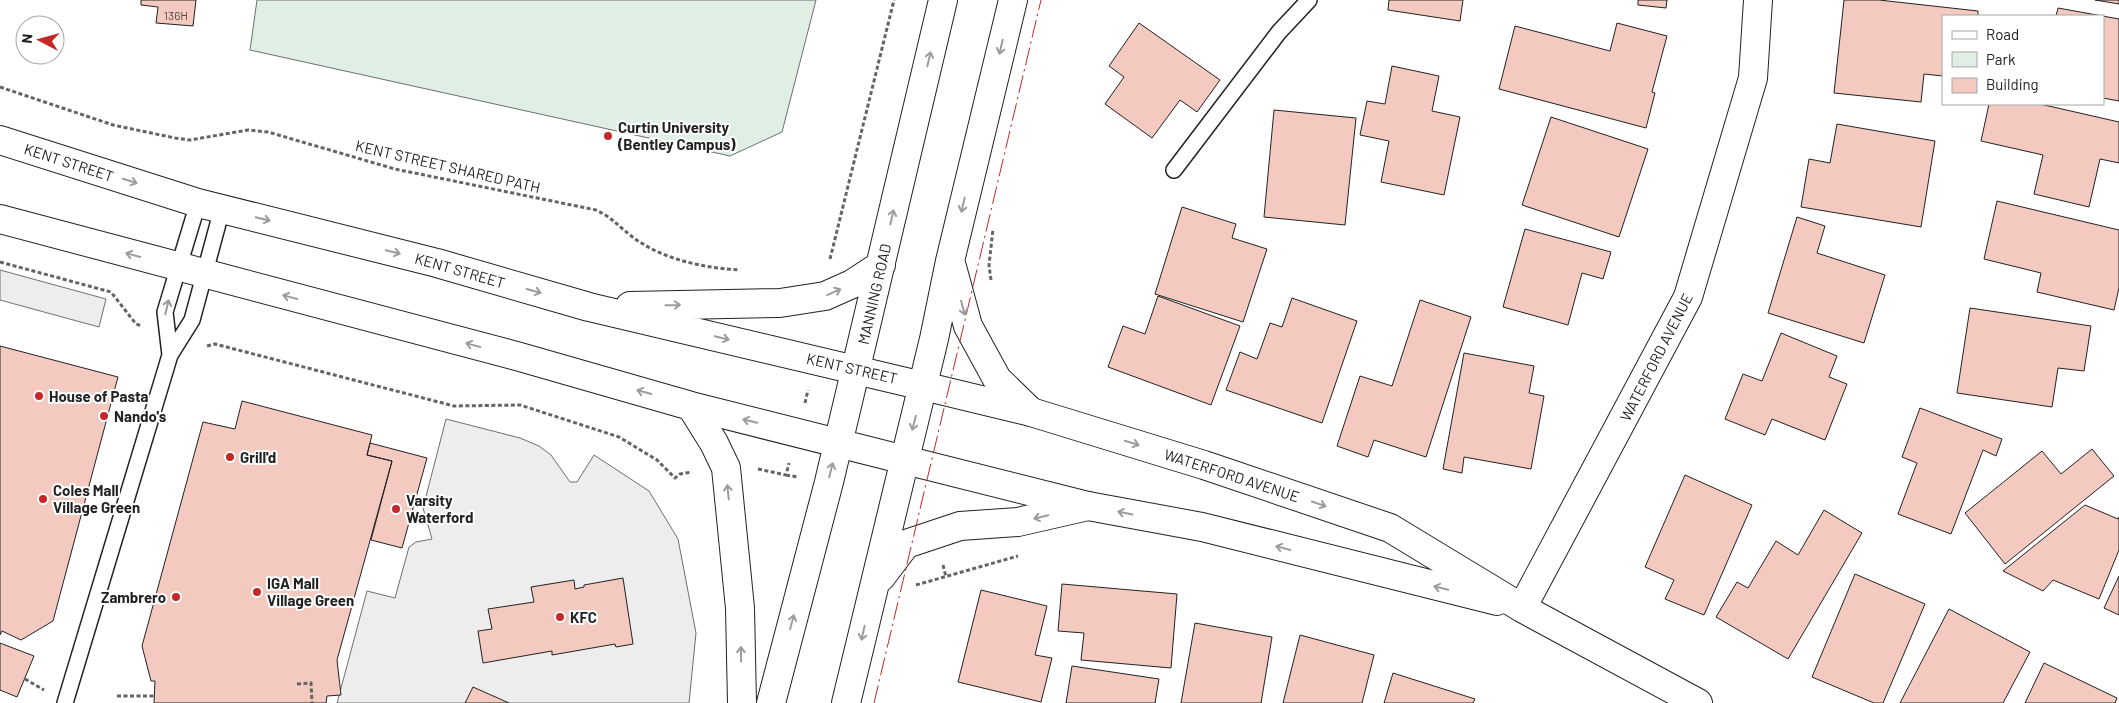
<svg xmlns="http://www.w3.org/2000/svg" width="2119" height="703" font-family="Barlow,sans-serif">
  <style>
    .green { fill: #e0efe3; stroke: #6f6f6f }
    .parking { fill: #ededed; stroke: #6f6f6f }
    .building { fill: #f3c9c0; stroke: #222 }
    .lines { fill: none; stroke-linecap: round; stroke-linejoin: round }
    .service-casing { stroke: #222; stroke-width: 18 }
    .tertiary-casing { stroke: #222; stroke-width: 30 }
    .primary-casing { stroke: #222; stroke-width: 30 }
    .path { stroke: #646464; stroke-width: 3; stroke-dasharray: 4 2.5; stroke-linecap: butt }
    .service { stroke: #fff; stroke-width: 15 }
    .tertiary { stroke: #fff; stroke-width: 28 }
    .primary { stroke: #fff; stroke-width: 28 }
    .power { stroke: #c62828; stroke-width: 1; stroke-dasharray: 18 4 2.5 4; stroke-linecap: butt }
    .oneway { stroke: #9c9c9c }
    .poi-dot { fill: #c62828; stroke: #fff; stroke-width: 2 }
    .labels { text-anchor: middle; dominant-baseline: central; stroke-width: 4; stroke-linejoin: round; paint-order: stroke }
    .number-label { font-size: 12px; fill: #564c4a }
    .poi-label { font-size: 15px; font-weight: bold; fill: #222; stroke: #fff; text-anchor: start }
    .street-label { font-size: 15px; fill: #222; stroke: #fff }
  </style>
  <rect width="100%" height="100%" fill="#fff"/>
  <!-- green -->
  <path class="green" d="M257 0H816L782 132 730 156 250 50Z"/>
  <!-- parking -->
  <path class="parking" d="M0 270 106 299 99 327 0 300Z
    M446 419 520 438 539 446 551 455 570 482H577L594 455 649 491 678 539 696 633 689 703H337L367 591 395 598 409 547 416 542 432 539 423 508Z"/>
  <!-- building -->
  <path class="building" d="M141 0H196L193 26 156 23 158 7 141 5Z
    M1389 0H1463L1460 21 1388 10Z
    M1638 0H1667L1666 8 1638 5Z
    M1844 0H1879L1978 11V16H1943V76L1924 74 1921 102 1834 93Z
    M2095 0H2119V4Z
    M2058 8 2119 19V101L2103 98V16H2056Z
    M1139 23 1220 80 1197 112 1180 100 1152 138 1105 104 1124 77 1109 66Z
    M1617 23 1667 36 1652 92 1655 93 1646 128 1499 89 1515 26 1610 51Z
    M1392 66 1439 76 1432 111 1460 117 1444 195 1381 182 1389 141 1360 135 1367 101 1385 104Z
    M1989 104H2040L2119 122V163L2100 159 2089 207 2034 194 2043 155 1981 141Z
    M1274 110 1356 118 1345 225 1264 217Z
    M1551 117 1648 149 1619 237 1522 205Z
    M1837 124 1935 141 1921 227 1801 207 1809 159 1830 163Z
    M1997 201 2119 230V288L2114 310 2037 292 2041 273 1984 259Z
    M1182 207 1236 224 1232 238 1267 249 1243 322 1155 294Z
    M1797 217 1825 226 1817 253 1885 275 1864 343 1768 313Z
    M1525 229 1611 252 1603 279 1582 273 1568 325 1503 307Z
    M1158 296 1240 326 1211 405 1108 367 1123 326 1145 334Z
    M1292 298 1357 321 1322 423 1226 390 1240 352 1257 359 1270 323 1282 327Z
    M1420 300 1471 317 1426 457 1374 440 1368 457 1337 446 1360 376 1392 386Z
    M1970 308 2091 326 2084 371 2058 368 2052 407 1957 393Z
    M1781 333 1837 356 1829 377 1847 384 1825 440 1772 419 1765 435 1725 419 1743 374 1762 381Z
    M0 346 118 377 53 621 21 640 2 631 0 635Z
    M1464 353 1534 366 1529 393 1544 396 1531 469 1464 457 1462 473 1443 469Z
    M242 401 372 435 367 455 392 461 337 660 341 695 327 696 326 703H154L155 681H151L142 646 203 422 235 429Z
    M1920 408 2002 439 1996 456 1983 450 1951 534 1898 514 1917 463 1902 457Z
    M370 443 427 458 402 548 371 540 392 461 367 455Z
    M2092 449 2114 476 2005 564 1965 513 2042 451 2061 474Z
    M1685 475 1752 505 1704 615 1665 599 1674 580 1645 567Z
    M2085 505 2118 519 2119 517V550L2099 599 2053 580 2043 591 2003 571Z
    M1824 510 1862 533 1788 659 1716 617 1737 582 1748 588 1776 541 1798 555Z
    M1855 574 1925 604 1883 703H1874L1812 677Z
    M2119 576V615L2104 608Z
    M623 578 633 644 616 647 615 644 552 655V651L483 663 478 631 492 629 488 609 534 602 531 587 574 580 575 589 584 587V585Z
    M1062 584 1177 594 1171 668 1081 660 1084 633 1058 631Z
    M981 590 1047 606 1035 655 1052 658 1041 702 958 682Z
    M1949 609 2030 652 2003 703H1900Z
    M1195 623 1272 637 1261 703H1181Z
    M1300 635 1374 655 1362 703H1283Z
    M0 643 34 656 17 697 0 690Z
    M2044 663 2117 698 2115 703H2025Z
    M1072 666 1159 679 1155 703H1066Z
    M1393 673 1475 699 1473 703H1384Z
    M473 687 509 703H465Z"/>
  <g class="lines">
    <defs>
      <path id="service" d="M1174 170 1279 32 1309 0
        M170 355 165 312 198 203
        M65 703 170 355 192 320 222 209"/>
      <path id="tertiary" d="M923 386 1031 412 1204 465 1390 528 1522 608 1698 703
        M905 460 1088 506 1202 527 1497 601
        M1522 608 1688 297 1753 78 1758 0"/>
      <path id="primary" d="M0 140 198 203 437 263 589 307 923 386
        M0 219 520 357 691 406 905 460
        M952 267 968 326 997 379 1031 412
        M630 306 780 303 825 296 852 284 881 265
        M691 406 714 443 726 468 740 608 742 703
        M881 577 906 544 960 526 1018 522 1088 506
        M771 703 829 482 943 0
        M846 703 934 339 950 261 1013 0"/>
    </defs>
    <!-- service casing -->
    <use href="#service" class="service-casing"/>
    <!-- tertiary casing -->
    <use href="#tertiary" class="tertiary-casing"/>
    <!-- primary casing -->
    <use href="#primary" class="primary-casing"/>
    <!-- path -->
    <path class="path" d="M0 87 113 125 175 138 190 140 248 130 268 132 395 169 596 210C614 219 616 224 630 235 660 259 703 268 740 270
      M830 259 894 0
      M0 262 111 292 136 324 142 326
      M991 280 989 265 993 229
      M207 346 215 344 454 406 520 405 619 437 657 460 675 478 680 474 692 472
      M805 403 808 390
      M758 469 786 475 789 463
      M786 475 798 477
      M943 565 946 577
      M916 585 1018 556
      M25 679 44 690
      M297 684 311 683 312 703
      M117 696H154"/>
    <!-- service -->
    <use href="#service" class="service"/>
    <!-- tertiary -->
    <use href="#tertiary" class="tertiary"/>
    <!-- primary -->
    <use href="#primary" class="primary"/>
    <!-- power -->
    <path class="power" d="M874 703 1041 0"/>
  </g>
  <!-- one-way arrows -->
  <defs><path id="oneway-shaft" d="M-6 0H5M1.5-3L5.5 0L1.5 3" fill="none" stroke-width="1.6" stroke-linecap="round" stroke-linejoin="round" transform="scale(1.25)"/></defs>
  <g class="oneway">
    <use href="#oneway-shaft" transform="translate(1001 47) rotate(103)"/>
    <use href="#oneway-shaft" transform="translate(929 59) rotate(-77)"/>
    <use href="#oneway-shaft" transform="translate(130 181) rotate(17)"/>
    <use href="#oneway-shaft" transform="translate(963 205) rotate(103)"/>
    <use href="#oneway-shaft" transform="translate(892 217) rotate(-77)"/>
    <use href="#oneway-shaft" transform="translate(263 219) rotate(14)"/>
    <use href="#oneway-shaft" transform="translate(393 252) rotate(14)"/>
    <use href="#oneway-shaft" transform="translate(133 255) rotate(-165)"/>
    <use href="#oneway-shaft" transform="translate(534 291) rotate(16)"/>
    <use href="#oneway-shaft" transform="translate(834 292) rotate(-24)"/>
    <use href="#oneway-shaft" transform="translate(290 297) rotate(-165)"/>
    <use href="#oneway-shaft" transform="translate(673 305) rotate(-1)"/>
    <use href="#oneway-shaft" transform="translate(167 307) rotate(-77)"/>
    <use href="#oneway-shaft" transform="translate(963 308) rotate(75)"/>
    <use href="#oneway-shaft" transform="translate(722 338) rotate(13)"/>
    <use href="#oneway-shaft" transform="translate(473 345) rotate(-165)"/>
    <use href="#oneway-shaft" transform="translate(644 392) rotate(-164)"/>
    <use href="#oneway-shaft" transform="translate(750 421) rotate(-166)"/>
    <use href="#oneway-shaft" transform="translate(914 423) rotate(104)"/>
    <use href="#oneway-shaft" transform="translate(1132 443) rotate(17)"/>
    <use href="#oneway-shaft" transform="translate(831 470) rotate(-76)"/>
    <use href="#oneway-shaft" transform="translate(728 492) rotate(-96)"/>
    <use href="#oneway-shaft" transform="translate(1319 504) rotate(19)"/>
    <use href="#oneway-shaft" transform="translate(1125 513) rotate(-169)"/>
    <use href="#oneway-shaft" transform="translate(1041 517) rotate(167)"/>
    <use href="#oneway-shaft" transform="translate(1283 548) rotate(-165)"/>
    <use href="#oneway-shaft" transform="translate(1441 588) rotate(-166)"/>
    <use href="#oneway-shaft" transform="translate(792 622) rotate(-75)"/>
    <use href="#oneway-shaft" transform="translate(863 633) rotate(103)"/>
    <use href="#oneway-shaft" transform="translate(741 654) rotate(-91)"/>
  </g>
  <!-- markers -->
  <g class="poi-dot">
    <circle cx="608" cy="136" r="5"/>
    <circle cx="39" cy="396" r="5"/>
    <circle cx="104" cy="416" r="5"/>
    <circle cx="230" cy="457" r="5"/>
    <circle cx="43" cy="499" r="5"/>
    <circle cx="396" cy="509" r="5"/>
    <circle cx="257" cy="592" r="5"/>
    <circle cx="176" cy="597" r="5"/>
    <circle cx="560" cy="617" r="5"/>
  </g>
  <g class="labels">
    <!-- number labels -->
    <g class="number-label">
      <text x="176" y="15">136H</text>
    </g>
    <!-- poi labels -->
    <g class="poi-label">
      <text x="618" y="127">Curtin University<tspan x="618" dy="17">(Bentley Campus)</tspan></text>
      <text x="49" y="396">House of Pasta</text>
      <text x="114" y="416">Nando's</text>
      <text x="240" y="457">Grill'd</text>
      <text x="53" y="490">Coles Mall<tspan x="53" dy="17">Village Green</tspan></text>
      <text x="406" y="500">Varsity<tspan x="406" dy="17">Waterford</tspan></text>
      <text x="267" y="583">IGA Mall<tspan x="267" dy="17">Village Green</tspan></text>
      <text x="166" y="597" text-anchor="end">Zambrero</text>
      <text x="570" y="617">KFC</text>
    </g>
    <!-- street labels -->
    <g class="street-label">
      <text transform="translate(69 162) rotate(18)">KENT STREET</text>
      <text transform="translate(448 166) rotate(13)">KENT STREET SHARED PATH</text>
      <text transform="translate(460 270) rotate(16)">KENT STREET</text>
      <text transform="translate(874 294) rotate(-77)">MANNING ROAD</text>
      <text transform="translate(1656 357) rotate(-63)">WATERFORD AVENUE</text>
      <text transform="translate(852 368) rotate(13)">KENT STREET</text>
      <text transform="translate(1232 475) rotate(18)">WATERFORD AVENUE</text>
    </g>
  </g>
  <!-- legend -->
  <rect x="1942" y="15" width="162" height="90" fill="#ffffff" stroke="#a7a7a7"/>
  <rect x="1952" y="31" width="25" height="8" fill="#ffffff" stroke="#a7a7a7"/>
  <text x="1986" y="40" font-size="15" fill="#222222">Road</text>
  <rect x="1952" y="52" width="25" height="15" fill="#e0efe3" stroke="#a7a7a7"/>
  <text x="1986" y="65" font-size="15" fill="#222222">Park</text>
  <rect x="1952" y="78" width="25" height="15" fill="#f3c9c0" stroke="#a7a7a7"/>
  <text x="1986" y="90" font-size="15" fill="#222222">Building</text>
  <!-- north arrow -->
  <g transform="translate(40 40) rotate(276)"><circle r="24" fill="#ffffff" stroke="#a7a7a7"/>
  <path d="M0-4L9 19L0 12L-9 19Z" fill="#c62828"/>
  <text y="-8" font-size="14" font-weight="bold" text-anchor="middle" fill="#222222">N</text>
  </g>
</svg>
